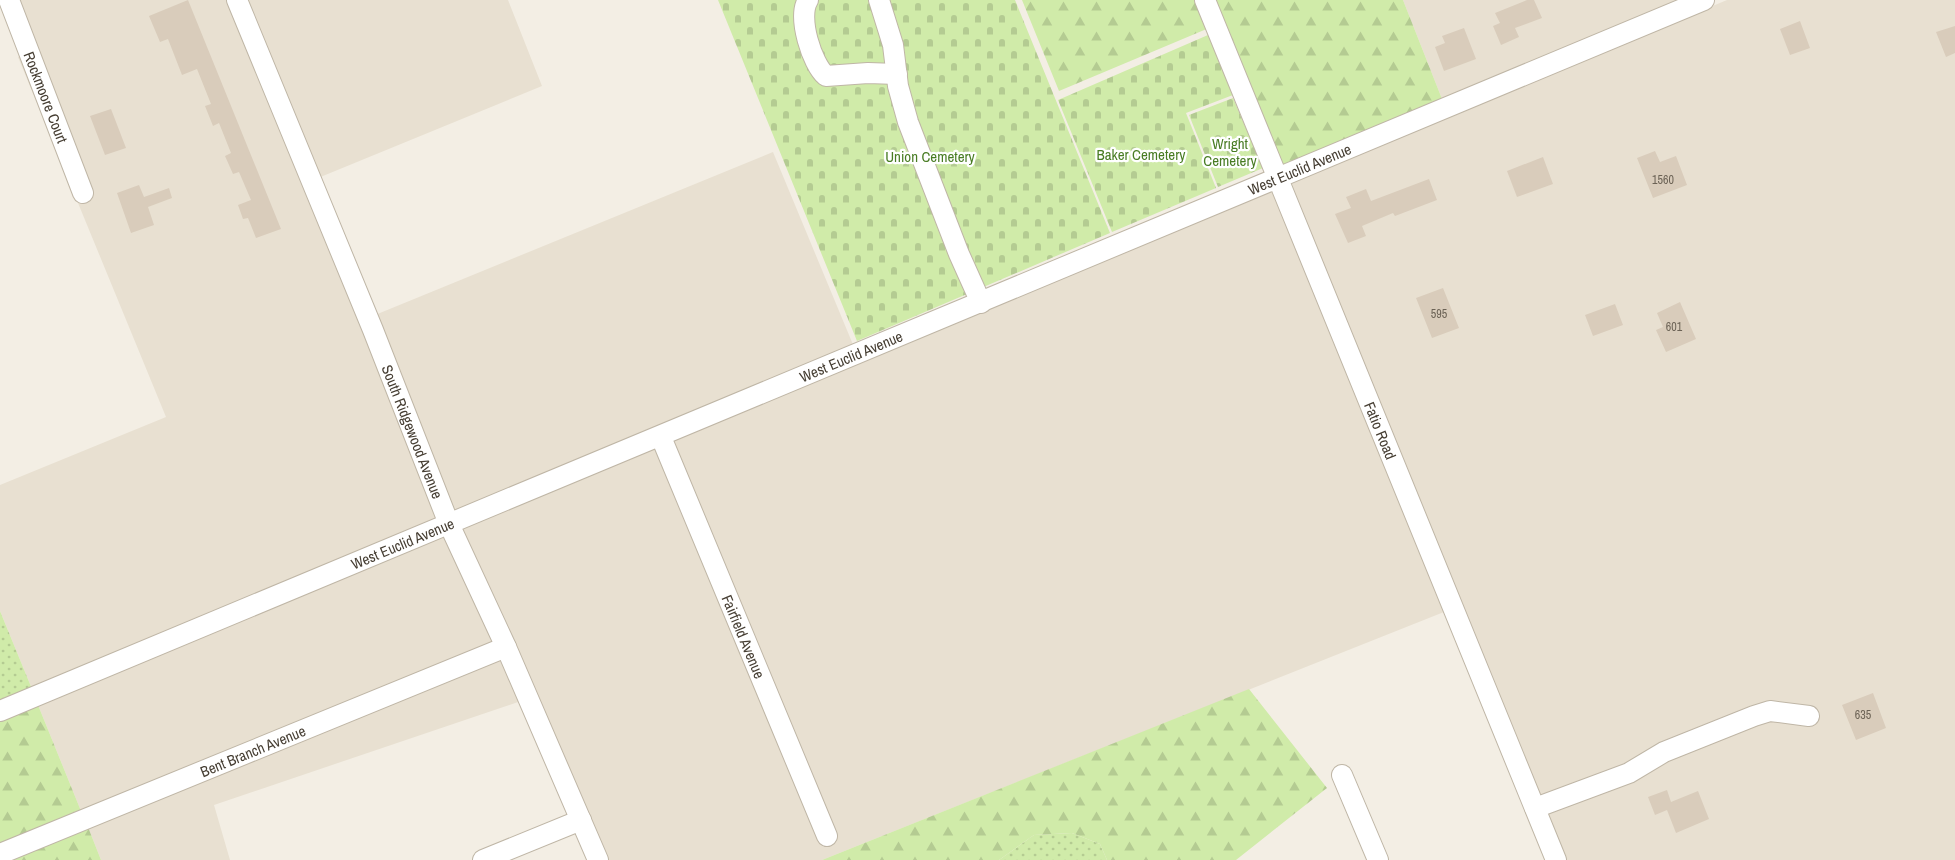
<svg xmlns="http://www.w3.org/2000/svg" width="1955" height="860" font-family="'Archivo Narrow',sans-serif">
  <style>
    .residential { fill: #e8e0d1 }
    .grass { fill: url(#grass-dots) }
    .forest { fill: url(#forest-firs) }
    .cemetery { fill: url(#cemetery-stones) }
    .building { fill: #d9ccbb }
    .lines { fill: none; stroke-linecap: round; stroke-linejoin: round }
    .minor-casing { stroke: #bfb6a6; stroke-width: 22 }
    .minor { stroke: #fff; stroke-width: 20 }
    .labels { text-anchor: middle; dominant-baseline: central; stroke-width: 4.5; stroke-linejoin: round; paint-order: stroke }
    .number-label { font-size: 12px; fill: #6b6255 }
    .street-label { font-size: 15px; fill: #463e33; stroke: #fff }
    .park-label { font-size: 15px; fill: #487c23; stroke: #fff }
  </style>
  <defs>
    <pattern id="grass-dots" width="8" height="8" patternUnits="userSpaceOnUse" patternTransform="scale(1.5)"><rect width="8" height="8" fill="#d0eba9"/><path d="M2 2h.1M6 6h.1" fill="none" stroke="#b4cb92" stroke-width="1.8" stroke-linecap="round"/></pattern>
    <pattern id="forest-firs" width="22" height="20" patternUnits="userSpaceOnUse" patternTransform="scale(1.5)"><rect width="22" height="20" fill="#d0eba9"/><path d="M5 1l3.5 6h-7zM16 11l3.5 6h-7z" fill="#b4cb92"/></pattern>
    <pattern id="cemetery-stones" width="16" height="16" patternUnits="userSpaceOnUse" patternTransform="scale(1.5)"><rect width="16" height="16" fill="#d0eba9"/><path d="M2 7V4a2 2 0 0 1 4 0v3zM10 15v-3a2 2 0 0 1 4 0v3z" fill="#b4cb92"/></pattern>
  </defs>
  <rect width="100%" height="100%" fill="#f3eee4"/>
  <!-- residential -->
  <path class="residential" d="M17 0H229L366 333 439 519 32 689 0 611V485L166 417 18 57 22 55 79 203 92 198Z
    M245 0H508L542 86 318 178Z
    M1403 0H1681L1442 99Z
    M1727 0H1955V860H1552L1449 610 822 860H606L459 529 657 448 823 847 837 841 671 442Z
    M773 152 854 347 452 513 375 315Z
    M445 534 496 642 81 811 38 705Z
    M502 658 521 701 214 805 230 860H101L88 827Z"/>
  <!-- grass -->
  <path class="grass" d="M0 611 32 689 0 702Z
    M1072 833 1100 844 1107 860H999L1034 835Z"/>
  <!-- forest -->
  <path class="forest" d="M1022 0H1403L1442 99 1270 171 1209 28 1059 91Z
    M1249 689 1327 788 1236 860H1107L1100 844 1072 833 1034 835 999 860H822Z
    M38 705 81 811 0 845V721Z
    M88 827 101 860H7Z"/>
  <!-- cemetery -->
  <path class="cemetery" d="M718 0H1015L1110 233 857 341Z
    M1208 35 1233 95 1186 113 1216 188 1112 232 1058 100Z
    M1233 98 1263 168 1218 187 1189 115Z"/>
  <!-- building -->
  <path class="building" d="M188 0 281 229 256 238 248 218 243 219 238 205 251 200 239 172 233 174 225 156 231 153 219 123 213 126 205 106 211 104 197 69 182 75 168 39 160 42 149 16Z
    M1527 0H1534L1542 18 1515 28 1519 37 1501 45 1493 26 1500 23 1495 13Z
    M1800 21 1810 48 1790 55 1780 29Z
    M1955 26V53L1946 57 1936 32Z
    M1464 28 1476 59 1444 71 1435 47 1445 43 1442 36Z
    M111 109 126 148 105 155 90 116Z
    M1655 151 1660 162 1676 156 1687 185 1653 198 1637 158Z
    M1543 157 1553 184 1517 197 1507 171Z
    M1429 179 1437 200 1395 216 1393 213 1362 226 1366 236 1348 243 1335 214 1351 208 1346 197 1366 189 1371 201Z
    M139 185 144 197 169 188 172 198 148 207 154 225 131 233 117 193Z
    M1443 288 1459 328 1432 338 1416 298Z
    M1680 302 1696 339 1666 352 1656 330 1663 327 1657 313Z
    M1615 304 1623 325 1593 336 1585 315Z
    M1873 693 1886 728 1856 740 1842 705Z
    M1667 790 1671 802 1698 791 1709 819 1676 833 1667 810 1655 815 1648 797Z"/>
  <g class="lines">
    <defs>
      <g id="minor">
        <path id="s1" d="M9 0 83 193"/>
        <path id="s2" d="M237 0 373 330 449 524 506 647 598 860"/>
        <path d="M808 0C797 17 812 64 826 76L868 73 897 74"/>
        <path d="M879 0 893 45 898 86 908 122 959 254 981 303"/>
        <path id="s3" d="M1205 0 1556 860"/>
        <path id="s4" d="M661 437 827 836"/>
        <path id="s5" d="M0 711 1704 0"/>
        <path d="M1342 775 1378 860"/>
        <path d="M1535 808 1629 773 1664 752 1754 716 1770 711 1809 716"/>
        <path id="s6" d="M0 854 506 647"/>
        <path d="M483 860 581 820"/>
      </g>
    </defs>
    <!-- minor casing -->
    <use href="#minor" class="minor-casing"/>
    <!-- minor -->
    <use href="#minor" class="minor"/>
  </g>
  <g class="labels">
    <!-- number labels -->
    <g class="number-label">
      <text x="1663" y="180">1560</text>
      <text x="1439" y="314">595</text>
      <text x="1674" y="327">601</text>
      <text x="1863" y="715">635</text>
    </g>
    <!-- street labels -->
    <g class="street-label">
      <text stroke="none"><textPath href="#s1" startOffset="104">Rockmoore Court</textPath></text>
      <text stroke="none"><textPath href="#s5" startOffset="1408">West Euclid Avenue</textPath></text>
      <text stroke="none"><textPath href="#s5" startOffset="922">West Euclid Avenue</textPath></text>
      <text stroke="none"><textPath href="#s3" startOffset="465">Fatio Road</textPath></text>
      <text stroke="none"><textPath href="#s2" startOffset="466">South Ridgewood Avenue</textPath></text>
      <text stroke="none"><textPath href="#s5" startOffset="436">West Euclid Avenue</textPath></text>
      <text stroke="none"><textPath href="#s4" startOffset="216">Fairfield Avenue</textPath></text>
      <text stroke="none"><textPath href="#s6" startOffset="273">Bent Branch Avenue</textPath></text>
    </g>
    <!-- park labels -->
    <g class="park-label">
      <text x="1230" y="143">Wright<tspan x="1230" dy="17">Cemetery</tspan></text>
      <text x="1141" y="154">Baker Cemetery</text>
      <text x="930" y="156">Union Cemetery</text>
    </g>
  </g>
</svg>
